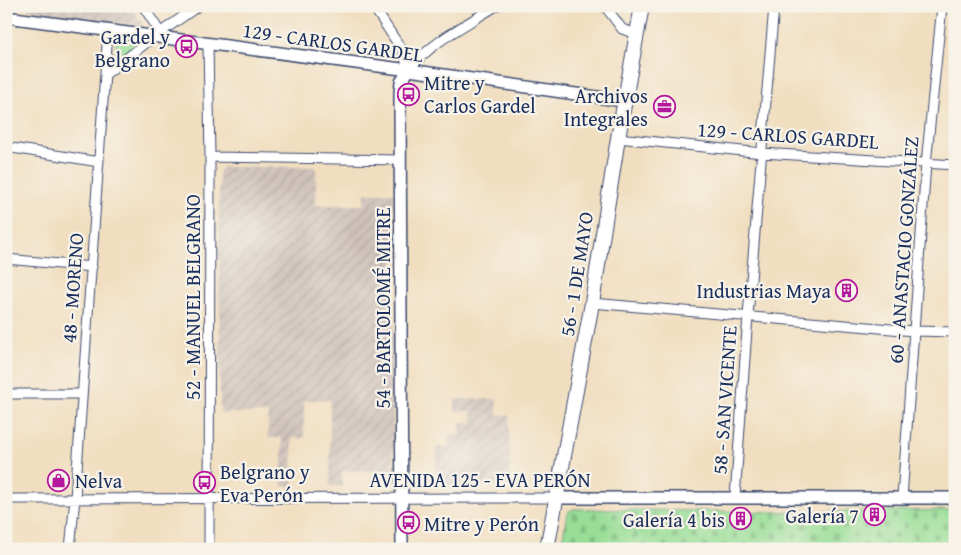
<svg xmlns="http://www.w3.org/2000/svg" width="961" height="555" font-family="'Gentium Book Plus',serif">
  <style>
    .industrial { fill: url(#industrial-furrows) }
    .cemetery { fill: url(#cemetery-stones); stroke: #5a867a }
    .park { fill: url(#park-crowns); stroke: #5a867a }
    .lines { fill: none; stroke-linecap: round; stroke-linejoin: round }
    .minor-casing { stroke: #3b496d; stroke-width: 11 }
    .tertiary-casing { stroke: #3b496d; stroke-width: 14 }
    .secondary-casing { stroke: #3b496d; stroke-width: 16 }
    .minor { stroke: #fff; stroke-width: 9 }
    .tertiary { stroke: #fff; stroke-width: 11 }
    .secondary { stroke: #fff; stroke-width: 14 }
    .labels { text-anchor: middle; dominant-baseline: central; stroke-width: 4.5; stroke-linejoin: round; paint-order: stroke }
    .poi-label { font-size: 20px; fill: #1b2f5e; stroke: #f7f3e8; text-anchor: end }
    .street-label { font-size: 20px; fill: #1b2f5e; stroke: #f7f3e8 }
  </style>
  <defs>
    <pattern id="industrial-furrows" width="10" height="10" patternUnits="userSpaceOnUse" patternTransform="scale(1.25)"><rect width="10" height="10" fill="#cec1ba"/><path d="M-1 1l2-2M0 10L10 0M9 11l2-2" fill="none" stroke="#b0a6a2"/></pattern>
    <pattern id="cemetery-stones" width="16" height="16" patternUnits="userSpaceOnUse" patternTransform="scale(1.25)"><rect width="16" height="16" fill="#98de96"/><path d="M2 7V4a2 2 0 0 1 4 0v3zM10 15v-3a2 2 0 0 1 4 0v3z" fill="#82bf84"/></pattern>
    <pattern id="park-crowns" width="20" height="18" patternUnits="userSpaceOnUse" patternTransform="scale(1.25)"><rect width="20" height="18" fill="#98de96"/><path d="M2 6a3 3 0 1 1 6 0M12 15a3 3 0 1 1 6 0" fill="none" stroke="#82bf84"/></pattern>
  </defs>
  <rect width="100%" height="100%" fill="#f7f3e8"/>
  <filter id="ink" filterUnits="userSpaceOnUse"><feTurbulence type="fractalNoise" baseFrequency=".02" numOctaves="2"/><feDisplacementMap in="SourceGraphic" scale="10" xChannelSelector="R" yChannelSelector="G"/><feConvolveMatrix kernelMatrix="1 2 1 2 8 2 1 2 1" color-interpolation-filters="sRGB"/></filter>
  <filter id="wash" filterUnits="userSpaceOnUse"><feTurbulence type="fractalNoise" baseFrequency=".0096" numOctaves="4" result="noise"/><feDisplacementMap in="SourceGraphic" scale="20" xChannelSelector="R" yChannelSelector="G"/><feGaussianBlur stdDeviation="1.12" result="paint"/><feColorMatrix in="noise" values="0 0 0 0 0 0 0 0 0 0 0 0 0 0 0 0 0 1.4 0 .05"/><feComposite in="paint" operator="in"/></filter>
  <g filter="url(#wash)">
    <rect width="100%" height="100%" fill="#f1dec0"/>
    <!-- industrial -->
    <path class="industrial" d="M32 6H131L143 24 141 26 27 10Z
      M223 167H316V205H364L365 193H394L393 470 342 471V486H330V400H304V438H292L293 486H282V438H268V413H220L219 171Z
      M455 399H497V414L509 416 510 485H436L437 447H448L449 435H460V423H473L472 411H455Z"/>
    <!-- cemetery -->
    <path class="cemetery" d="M573 509 781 512 955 510V549H561L567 513Z"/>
    <!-- park -->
    <path class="park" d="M119 38 136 43 135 47 122 56 116 52V40Z"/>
  </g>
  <g filter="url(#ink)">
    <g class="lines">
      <defs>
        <path id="minor" d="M143 6 160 32
          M373 6 402 50 409 70
          M605 6 622 29 637 34
          M208 44 210 157 209 549
          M409 70C431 42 466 25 496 6
          M106 74 154 37 198 6
          M618 138 762 153 955 165
          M6 147 99 162
          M210 157 400 160
          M6 259 92 267
          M592 303 914 331 955 332
          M6 394H81
          M735 497 748 316 774 6
          M902 498 926 164 942 6
          M6 499 557 498
          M70 549 75 498 108 31"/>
        <path id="tertiary" d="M6 17 409 70 624 101
          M557 498H955
          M402 549 400 93 401 82 409 70"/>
        <path id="secondary" d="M547 549 592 303 618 138 642 6"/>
      </defs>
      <!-- minor casing -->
      <use href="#minor" class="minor-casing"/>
      <!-- tertiary casing -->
      <use href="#tertiary" class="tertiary-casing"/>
      <!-- secondary casing -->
      <use href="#secondary" class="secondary-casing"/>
      <!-- minor -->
      <use href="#minor" class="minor"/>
      <!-- tertiary -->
      <use href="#tertiary" class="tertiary"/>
      <!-- secondary -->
      <use href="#secondary" class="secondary"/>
    </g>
  </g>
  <!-- icons -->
  <defs>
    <symbol id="bus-ring" viewBox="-11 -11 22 22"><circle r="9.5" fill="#f7f3e8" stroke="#b5179e" stroke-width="1.5"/><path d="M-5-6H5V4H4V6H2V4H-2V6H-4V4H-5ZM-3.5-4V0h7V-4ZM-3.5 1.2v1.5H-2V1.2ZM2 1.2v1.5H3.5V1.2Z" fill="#b5179e"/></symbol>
    <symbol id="office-ring" viewBox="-11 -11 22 22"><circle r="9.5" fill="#f7f3e8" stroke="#b5179e" stroke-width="1.5"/><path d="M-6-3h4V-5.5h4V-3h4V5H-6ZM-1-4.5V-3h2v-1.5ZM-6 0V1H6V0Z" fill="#b5179e"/></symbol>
    <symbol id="building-ring" viewBox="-11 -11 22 22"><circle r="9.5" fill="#f7f3e8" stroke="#b5179e" stroke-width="1.5"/><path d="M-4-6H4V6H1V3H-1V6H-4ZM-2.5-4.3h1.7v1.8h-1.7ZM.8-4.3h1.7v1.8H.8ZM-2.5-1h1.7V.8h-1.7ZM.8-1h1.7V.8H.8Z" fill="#b5179e"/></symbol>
    <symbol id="shop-ring" viewBox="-11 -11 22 22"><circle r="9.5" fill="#f7f3e8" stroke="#b5179e" stroke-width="1.5"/><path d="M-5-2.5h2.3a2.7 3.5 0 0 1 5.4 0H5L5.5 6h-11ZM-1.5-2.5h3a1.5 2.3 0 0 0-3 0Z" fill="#b5179e"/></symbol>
  </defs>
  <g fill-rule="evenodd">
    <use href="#bus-ring" x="174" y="34" width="25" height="25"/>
    <use href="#bus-ring" x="396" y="82" width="25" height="25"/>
    <use href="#office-ring" x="652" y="94" width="25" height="25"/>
    <use href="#building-ring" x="834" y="278" width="25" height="25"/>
    <use href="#shop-ring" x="46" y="468" width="25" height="25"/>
    <use href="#bus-ring" x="192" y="470" width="25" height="25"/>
    <use href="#building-ring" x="862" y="502" width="25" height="25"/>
    <use href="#building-ring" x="728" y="506" width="25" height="25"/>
    <use href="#bus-ring" x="396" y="510" width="25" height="25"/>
  </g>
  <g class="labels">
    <!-- poi labels -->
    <g class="poi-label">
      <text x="170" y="36">Gardel y<tspan x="170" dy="23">Belgrano</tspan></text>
      <text x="424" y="82" text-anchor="start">Mitre y<tspan x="424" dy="23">Carlos Gardel</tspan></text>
      <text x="648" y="95">Archivos<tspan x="648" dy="23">Integrales</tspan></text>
      <text x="831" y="290">Industrias Maya</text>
      <text x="220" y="471" text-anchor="start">Belgrano y<tspan x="220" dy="23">Eva Perón</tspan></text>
      <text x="75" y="480" text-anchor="start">Nelva</text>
      <text x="859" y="515">Galería 7</text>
      <text x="725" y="519">Galería 4 bis</text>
      <text x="424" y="523" text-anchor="start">Mitre y Perón</text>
    </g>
    <!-- street labels -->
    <g class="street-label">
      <text transform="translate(333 42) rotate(8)">129 - CARLOS GARDEL</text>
      <text transform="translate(788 135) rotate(4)">129 - CARLOS GARDEL</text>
      <text transform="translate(903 250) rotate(-86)">60 - ANASTACIO GONZÁLEZ</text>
      <text transform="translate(576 274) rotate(-81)">56 - 1 DE MAYO</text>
      <text transform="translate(72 288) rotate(-86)">48 - MORENO</text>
      <text transform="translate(192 297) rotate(-90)">52 - MANUEL BELGRANO</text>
      <text transform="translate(382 308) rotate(-90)">54 - BARTOLOMÉ MITRE</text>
      <text transform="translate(724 400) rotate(-86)">58 - SAN VICENTE</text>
      <text x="480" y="479">AVENIDA 125 - EVA PERÓN</text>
    </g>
  </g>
  <!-- margin -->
  <rect width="961" height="555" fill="none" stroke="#f7f3e8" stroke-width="25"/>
</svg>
